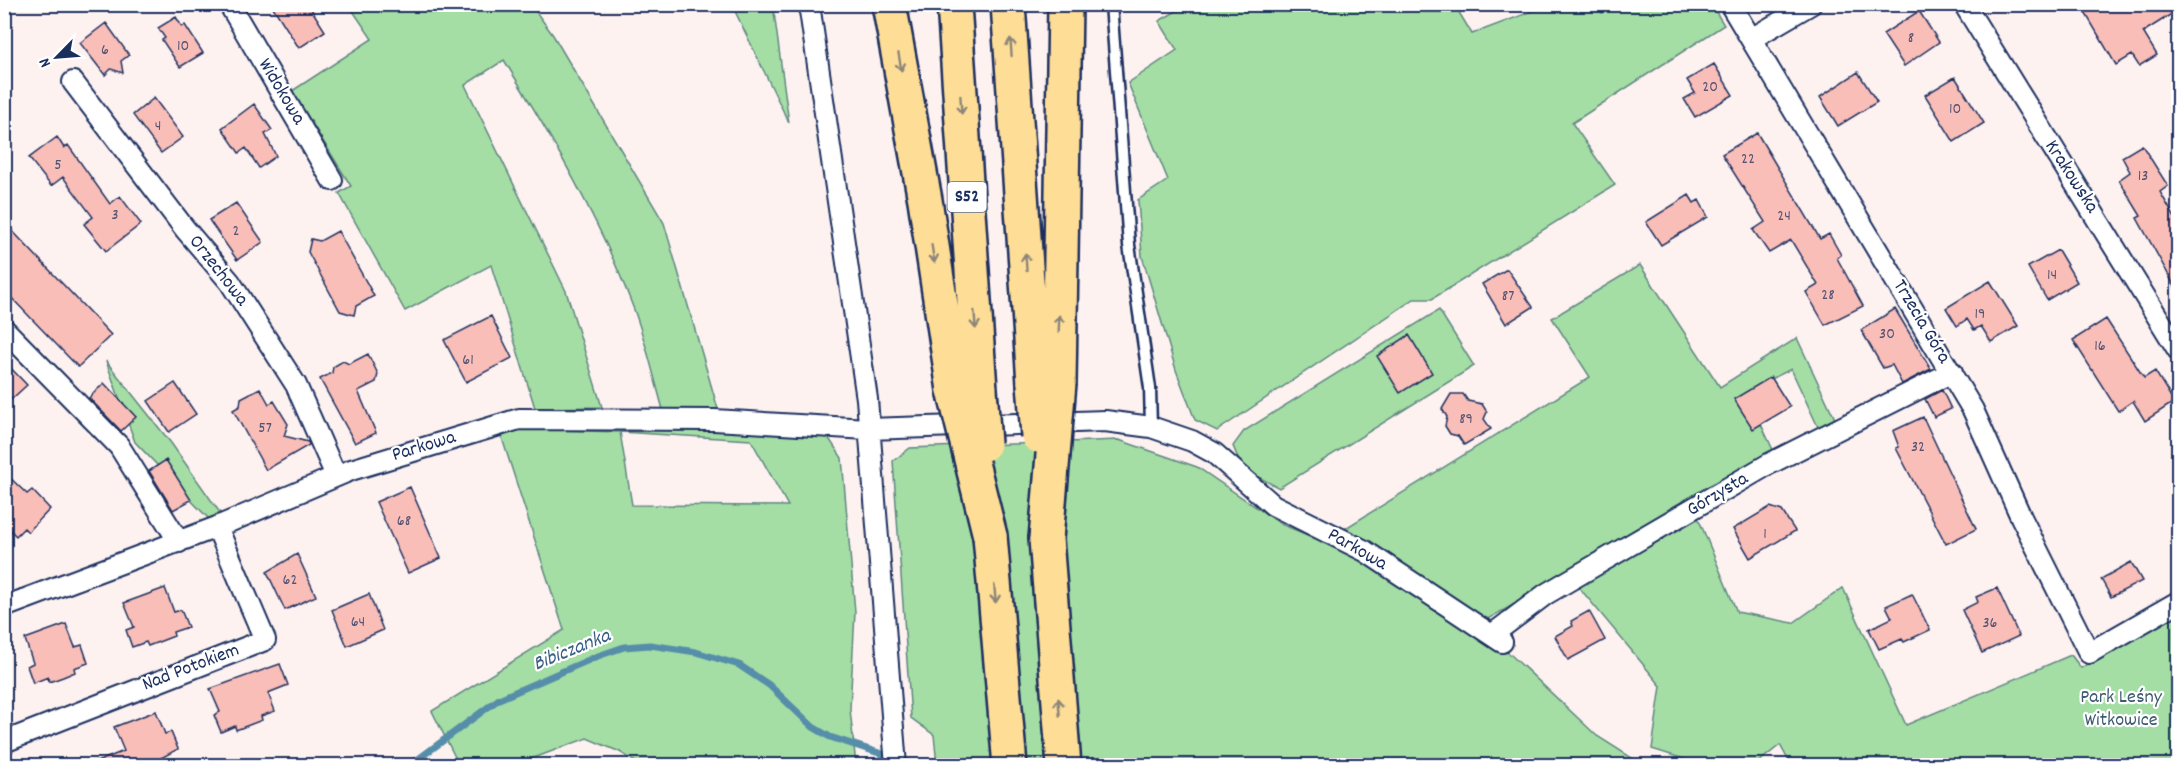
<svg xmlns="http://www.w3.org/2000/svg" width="2183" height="770" font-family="Dekko,sans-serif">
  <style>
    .green { fill: #a4dea4; stroke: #608681; stroke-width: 1.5; fill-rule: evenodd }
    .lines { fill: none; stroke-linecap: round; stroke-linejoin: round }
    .stream { stroke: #578eaa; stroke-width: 7 }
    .building { fill: #fabeb8; stroke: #1b2f5e; stroke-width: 1.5 }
    .lane-casing { stroke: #1b2f5e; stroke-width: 15 }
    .street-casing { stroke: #1b2f5e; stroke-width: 24 }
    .highway-casing { stroke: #1b2f5e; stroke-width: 38 }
    .lane { stroke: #fff; stroke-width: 10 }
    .street { stroke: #fff; stroke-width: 20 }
    .highway { stroke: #fedd96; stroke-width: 33 }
    .highway-bridge-casing { stroke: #1b2f5e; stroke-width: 38; stroke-linecap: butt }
    .highway-bridge { stroke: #fedd96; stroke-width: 33 }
    .oneway { stroke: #8c867a }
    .labels { text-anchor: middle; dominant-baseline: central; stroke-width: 4.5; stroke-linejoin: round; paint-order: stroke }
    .number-label { font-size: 16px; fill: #535374 }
    .shield { fill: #fff; stroke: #5f6d8e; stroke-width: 1.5 }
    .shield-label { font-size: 18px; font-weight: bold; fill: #1b2f5e }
    .street-label { font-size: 20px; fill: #1b2f5e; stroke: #fff }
    .park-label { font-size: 20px; fill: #3d5b70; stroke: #fff }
    .water-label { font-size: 21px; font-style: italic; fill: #395e84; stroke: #fff }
  </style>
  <rect width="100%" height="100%" fill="#fef2f1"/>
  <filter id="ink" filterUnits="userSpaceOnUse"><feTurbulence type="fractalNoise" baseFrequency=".0167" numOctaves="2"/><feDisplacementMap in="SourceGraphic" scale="12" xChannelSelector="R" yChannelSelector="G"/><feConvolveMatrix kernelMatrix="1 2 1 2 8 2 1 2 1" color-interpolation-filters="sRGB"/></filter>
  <g filter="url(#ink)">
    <!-- green -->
    <path class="green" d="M1711 4 1724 25 1572 123 1615 185 1432 299H1414L1217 431 1195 420 1176 370 1142 256 1138 200 1168 180 1128 83 1177 50 1159 21 1187 5 1454 4 1472 34 1549 5H1596L1602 13 1617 5Z
      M349 5H531L553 35 664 223 720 416 664 413C654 378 646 341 633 307 600 221 553 139 504 60L465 85 566 291 602 407 535 408 491 265 405 311 339 193 351 186 292 91 372 39Z
      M732 5H773L789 123Z
      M1640 265 1720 387 1797 338 1836 421 1819 429 1791 369 1746 392 1774 452 1681 512 1486 620 1344 529 1590 377 1552 318Z
      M1439 310 1474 366 1279 488 1242 468 1233 446 1244 431Z
      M106 361 171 443 223 517 208 518 135 442Z
      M741 426 824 431 842 458 855 612 850 709 856 765H640L620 752 587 738 526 761 520 765H459L432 711 564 630 501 435 525 429 619 432ZM620 432 751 440 788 506 632 505Z
      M1119 440 1197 467 1281 524 1366 559 1510 654 1597 736 1643 765H937L934 735 911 718 893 461 910 448Z
      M1697 515 1737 612 1793 623 1843 588 1906 725 2071 655 2081 668 2178 615V765H1791L1780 745 1755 765H1703L1652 749 1661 686 1577 585Z"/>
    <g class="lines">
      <!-- stream -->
      <path class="stream" d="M409 766 499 699 598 656 624 647 650 645 696 652 739 665 769 685 813 727 830 737 919 766"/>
    </g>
    <!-- building -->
    <path class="building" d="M271 4H308L325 31 299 48Z
      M2080 4H2178V10L2143 32 2157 55 2139 66 2132 55 2116 65Z
      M1919 11 1939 42 1904 66 1883 34Z
      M176 17 182 27 185 25 203 53 180 67 162 40 165 38 158 28Z
      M106 23 129 55 121 61 123 73 111 69 105 75 80 43Z
      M1714 64 1733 95 1695 117 1684 99 1695 93 1687 80Z
      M1858 72 1877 102 1838 126 1820 97Z
      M1955 77 1984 123 1954 142 1925 95Z
      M154 98 183 137 161 153 133 115Z
      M254 104 272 130 265 134 276 156 259 168 246 148 239 153 222 128Z
      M1757 133 1820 239 1829 234 1841 255 1837 258 1863 306 1825 325 1806 292 1818 285 1791 240 1769 253 1753 230 1765 222 1722 154Z
      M57 137 64 148 68 145 110 204 120 196 141 224 106 251 84 224 93 217 63 177 51 186 29 158Z
      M2142 145 2168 186 2160 192 2178 223V292L2137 218 2141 216 2119 180 2130 172 2122 157Z
      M1689 195 1694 203 1699 200 1708 217 1661 245 1646 222Z
      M236 203 263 242 237 260 209 220Z
      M4 222 111 335 78 367 4 290Z
      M338 231 374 296 356 306 354 315 340 311 308 252 311 239 320 241Z
      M2058 250 2077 282 2047 300 2028 267Z
      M1507 269 1533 307 1506 324 1482 284Z
      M1990 281 2018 326 1991 342 1981 326 1974 330 1967 319 1957 326 1946 308Z
      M1895 309 1931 369 1902 384 1892 365 1883 368 1861 330Z
      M491 316 512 358 466 382 444 340Z
      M2106 319 2144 378 2155 371 2174 402 2145 421 2133 401 2118 411 2073 340Z
      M1409 335 1432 373 1400 393 1377 356Z
      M368 354 378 374 376 382 358 391 376 433 355 443 320 379 332 373 333 367 343 361 349 364Z
      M4 361 27 385 4 406Z
      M1771 377 1790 407 1753 429 1734 399Z
      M104 383 136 417 121 431 89 398Z
      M175 383 196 414 169 432 148 401Z
      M260 388 269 404 274 401 288 424 284 436 308 442 309 445 266 470 233 410 240 406 241 398Z
      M1942 390 1951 409 1934 417 1925 399Z
      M1451 394H1463L1468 401 1482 404 1487 412 1484 419 1491 429 1464 445 1458 436 1450 434 1445 426 1447 417 1442 409Z
      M1923 417 1976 529 1946 544 1896 448 1899 447 1893 431Z
      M166 460 191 500 173 510 149 471Z
      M4 472 27 494 32 490 50 509 28 532 24 528 16 536 4 524Z
      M410 487 441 558 408 573 376 502Z
      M1770 507 1782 511 1795 531 1750 558 1733 529Z
      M297 554 316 596 285 610 267 572Z
      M2131 562 2142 581 2111 597 2101 579Z
      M165 588 174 612 181 610 188 627 173 632 174 636 148 646 146 642 132 647 126 630 134 627 124 603Z
      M1997 588 2019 636 1982 653 1962 610 1978 602 1976 597Z
      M369 594 383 630 347 646 332 610Z
      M1912 594 1930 630 1904 642 1902 639 1879 649 1869 629 1892 618 1886 606Z
      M1589 611 1605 640 1568 660 1555 636 1573 626 1571 621Z
      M66 624 75 647 82 645 88 663 74 668 75 672 63 677 49 682 48 677 33 683 27 666 33 663 25 639Z
      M280 664 288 685 268 693 275 711 261 716 262 720 236 730 235 726 221 732 214 715 220 712 210 689Z
      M156 711 165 734 171 732 178 749 148 765H89L124 751 114 727Z"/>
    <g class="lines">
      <defs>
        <path id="lane" d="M1111 4 1129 245 1150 388 1151 427"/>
        <path id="street" d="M229 4 332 180
          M809 4 867 399 896 766
          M1730 4 1973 410 2021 517 2089 653 2178 602
          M1964 4 2178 350
          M1751 39 1811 4
          M73 82 185 229 230 282 296 385 336 476
          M4 329 119 446 179 542
          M4 607 217 527 351 470 519 419 714 420 868 429 1105 421 1151 427 1192 441 1214 453 1273 505 1365 551 1502 642
          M1493 634 1546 594 1769 464 1952 372
          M4 742 265 640 217 527"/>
        <path id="highway" d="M889 4 925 200 954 390
          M954 4 980 389
          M1008 4 1034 383
          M1059 383 1065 4
          M990 536 1010 766
          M1046 539 1064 766"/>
      </defs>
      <!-- lane casing -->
      <use href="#lane" class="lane-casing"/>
      <!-- street casing -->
      <use href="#street" class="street-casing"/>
      <!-- highway casing -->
      <use href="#highway" class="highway-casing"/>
      <!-- lane -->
      <use href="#lane" class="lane"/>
      <!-- street -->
      <use href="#street" class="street"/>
      <!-- highway -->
      <use href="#highway" class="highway"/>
      <defs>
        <path id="highway-bridge" d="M1034 383 1038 436
          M980 389 984 444
          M954 390 990 536
          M1046 539 1059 383"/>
      </defs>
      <!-- highway-bridge casing -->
      <use href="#highway-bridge" class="highway-bridge-casing"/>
      <!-- highway-bridge -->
      <use href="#highway-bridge" class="highway-bridge"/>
    </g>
    <!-- one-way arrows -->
    <defs><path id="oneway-shaft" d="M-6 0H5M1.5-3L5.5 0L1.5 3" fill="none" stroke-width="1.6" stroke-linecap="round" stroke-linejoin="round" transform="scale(1.5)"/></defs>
    <g class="oneway">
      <use href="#oneway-shaft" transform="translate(1011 47) rotate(-94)"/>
      <use href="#oneway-shaft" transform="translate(900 62) rotate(80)"/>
      <use href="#oneway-shaft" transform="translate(961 105) rotate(86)"/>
      <use href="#oneway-shaft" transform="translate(933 254) rotate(81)"/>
      <use href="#oneway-shaft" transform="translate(1026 262) rotate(-94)"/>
      <use href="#oneway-shaft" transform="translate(975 320) rotate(86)"/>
      <use href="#oneway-shaft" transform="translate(1059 324) rotate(-88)"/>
      <use href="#oneway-shaft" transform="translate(995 594) rotate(85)"/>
      <use href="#oneway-shaft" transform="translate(1059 707) rotate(-95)"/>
    </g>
  </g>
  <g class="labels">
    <!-- number labels -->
    <g class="number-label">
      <text x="1911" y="38">8</text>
      <text x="183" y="46">10</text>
      <text x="105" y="50">6</text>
      <text x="1710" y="87">20</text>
      <text x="1955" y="109">10</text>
      <text x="158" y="126">4</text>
      <text x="1748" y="159">22</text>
      <text x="58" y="165">5</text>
      <text x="2143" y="176">13</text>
      <text x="115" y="215">3</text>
      <text x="1784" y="216">24</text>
      <text x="236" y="231">2</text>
      <text x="2052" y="275">14</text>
      <text x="1828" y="295">28</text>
      <text x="1508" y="296">87</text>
      <text x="1980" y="314">19</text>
      <text x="1887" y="334">30</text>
      <text x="2100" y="346">16</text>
      <text x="468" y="360">61</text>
      <text x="1466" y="419">89</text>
      <text x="265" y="428">57</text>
      <text x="1918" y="447">32</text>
      <text x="404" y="521">68</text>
      <text x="1765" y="534">1</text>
      <text x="290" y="580">62</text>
      <text x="358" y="622">64</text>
      <text x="1990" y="623">36</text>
    </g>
    <!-- shield labels -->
    <rect class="shield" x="947.5" y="182" width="39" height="30" rx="4.5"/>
    <g class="shield-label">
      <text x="967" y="197">S52</text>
    </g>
    <!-- street labels -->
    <g class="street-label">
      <text transform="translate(281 92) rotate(59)">Widokowa</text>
      <text transform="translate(2071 177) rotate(57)">Krakowska</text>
      <text transform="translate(218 271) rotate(52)">Orzechowa</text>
      <text transform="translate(1921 322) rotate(59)">Trzecia Góra</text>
      <text transform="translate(424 447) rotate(-17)">Parkowa</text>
      <text transform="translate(1718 495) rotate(-31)">Górzysta</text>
      <text transform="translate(1357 550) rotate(30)">Parkowa</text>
      <text transform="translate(191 668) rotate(-21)">Nad Potokiem</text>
    </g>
    <!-- park labels -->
    <g class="park-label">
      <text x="2121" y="698">Park Leśny<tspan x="2121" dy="23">Witkowice</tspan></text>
    </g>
    <!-- water labels -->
    <g class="water-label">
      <text transform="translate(572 651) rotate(-22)">Bibiczanka</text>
    </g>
  </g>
  <!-- margin -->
  <rect width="2183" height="770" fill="none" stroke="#fff" stroke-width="24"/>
  <rect x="12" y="12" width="2159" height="746" fill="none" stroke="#1b2f5e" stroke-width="2" filter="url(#ink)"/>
  <!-- north arrow -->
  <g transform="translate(57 57) rotate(245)" stroke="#ffffff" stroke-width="4.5" paint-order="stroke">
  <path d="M0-4.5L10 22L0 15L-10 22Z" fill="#1b2f5e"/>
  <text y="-9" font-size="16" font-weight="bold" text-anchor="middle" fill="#1b2f5e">N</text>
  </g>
</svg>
